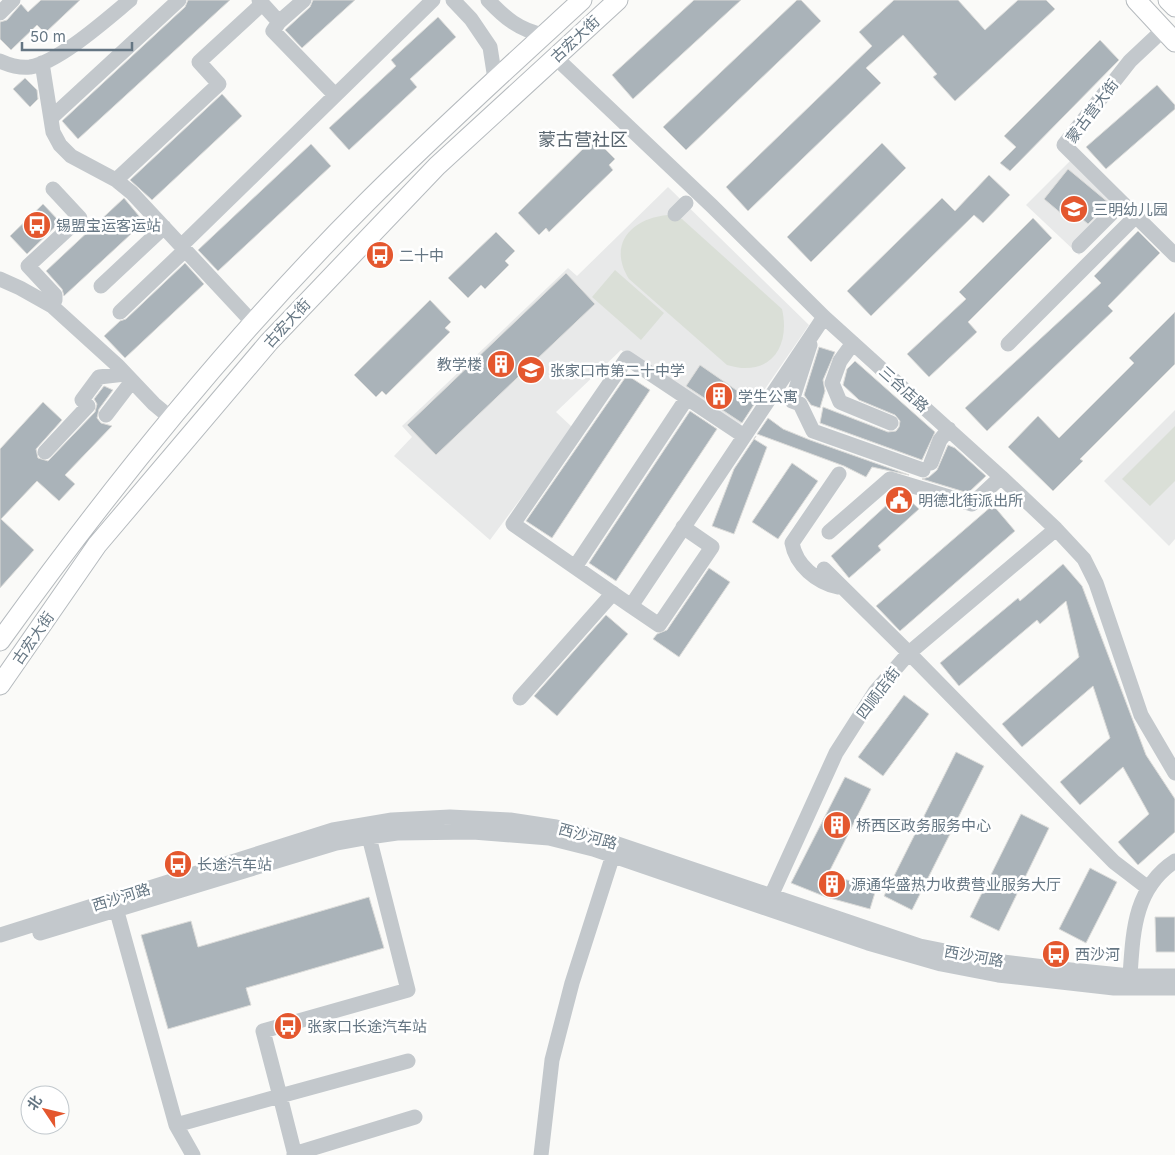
<svg xmlns="http://www.w3.org/2000/svg" width="1175" height="1155" font-family="Inter,'Noto Sans SC',sans-serif">
  <style>
    .built { fill: #e8e9e9 }
    .green { fill: #dadfd7 }
    .building { fill: #aab3b9; stroke: #dcdcda }
    .lines { fill: none; stroke-linecap: round; stroke-linejoin: round }
    .major-casing { stroke: #b5babe; stroke-width: 21 }
    .minor { stroke: #c3c8cc; stroke-width: 15 }
    .major { stroke: #fff; stroke-width: 19 }
    .labels { text-anchor: middle; dominant-baseline: central; stroke-width: 5; stroke-linejoin: round; paint-order: stroke }
    .street-label { font-size: 15px; fill: #657683; stroke: #fff }
    .poi-label { font-size: 15px; fill: #657683; stroke: #fff; text-anchor: start }
    .quarter-label { font-size: 18px; fill: #57646e; stroke: #fff }
  </style>
  <rect width="100%" height="100%" fill="#fafaf8"/>
  <!-- built -->
  <path class="built" d="M1070 161 1122 212 1079 255 1026 205Z
    M668 187 809 325 738 428 621 350 556 412 573 428 490 540 394 456 412 437 402 426 568 268 577 276Z
    M1175 410V539L1169 546 1104 481Z"/>
  <!-- green -->
  <path class="green" d="M668 215 682 219 782 309C791 348 769 378 727 365L629 279C607 244 632 218 668 215Z
    M615 270 664 313 641 340 592 297Z
    M1175 426V481L1150 506 1122 479Z"/>
  <!-- building -->
  <path class="building" d="M41 0H80L45 33 37 25 11 50 0 39V22L7 20 21 4 28 12Z
    M188 0H230L78 139 62 121 185 7Z
    M313 0H355L302 48 285 30 310 7Z
    M694 0H741L633 99 612 75Z
    M797 0H801L821 21 686 150 663 127Z
    M894 0H958L985 30 1018 0H1046L1055 9 955 101 933 77 937 74 903 35 866 68 881 83 748 211 726 187 872 46 859 32Z
    M438 17 456 37 410 79 417 87 349 150 329 128 396 66 391 60Z
    M1100 40 1119 60 1010 171 1000 163 1016 147 1004 136Z
    M25 78 37 90 38 99 30 107 13 89Z
    M1157 85 1175 105V109L1106 169 1086 147Z
    M222 94 242 116 152 200 130 180Z
    M594 138 615 159 609 165 613 170 549 232 546 228 539 235 518 213Z
    M882 143 906 168 811 262 787 237Z
    M311 144 331 166 218 271 198 250Z
    M1068 169 1109 203 1088 224 1069 208 1063 215 1044 199Z
    M989 175 1010 195 983 223 974 215 871 316 847 291 942 198 955 211Z
    M124 198 144 222 64 296 62 289 46 271Z
    M43 204 60 222 27 254 10 236Z
    M1033 218 1052 238 968 322 977 332 929 377 907 354 966 299 959 292Z
    M1138 231 1160 253 1108 306 1113 311 987 431 965 408 1101 283 1094 276Z
    M496 232 515 251 505 261 509 265 485 289 481 285 468 298 448 278Z
    M185 263 204 284 125 358 104 336 120 321 126 319Z
    M566 273 595 304 436 455 407 425Z
    M430 300 451 322 445 328 450 332 386 395 382 391 376 397 354 375Z
    M1175 312V364L1080 459 1083 461 1053 491 1008 447 1038 416 1059 438 1134 363 1129 358Z
    M819 347 835 352 823 380 825 391 820 408 811 405 804 395Z
    M855 361 935 432 922 460 820 423 823 407 888 432 896 431 899 427 900 421 895 415 859 400 843 385 847 369Z
    M700 365 755 403 742 423 686 386Z
    M627 375 650 390 552 538 526 521Z
    M104 386 113 390 99 409 97 418 101 423 112 426 65 475 75 484 59 501 37 481 1 519 34 550 0 588V449L43 402 62 420 36 449 38 458 48 461 95 412 97 404 94 399Z
    M690 411 717 429 616 581 589 563Z
    M768 418 783 429 810 440 909 475 872 467 866 477 844 466 757 434Z
    M756 436 754 439 767 447 734 534 712 526 734 469Z
    M948 445 955 448 986 476 968 493 922 479 929 477 937 470Z
    M792 463 818 481 778 539 752 522Z
    M901 492 919 509 878 546 881 550 849 578 831 556Z
    M993 505 1015 531 900 631 876 606Z
    M1063 564 1082 586 1146 755 1175 799V832L1138 865 1118 842 1149 814 1123 767 1080 805 1060 782 1110 738 1093 686 1022 747 1002 724 1079 657 1066 601 1040 624 1037 620 959 686 940 663 1018 598 1020 601Z
    M709 568 730 582 679 657 653 639 657 634 667 630Z
    M606 615 628 634 557 716 534 696Z
    M904 695 929 714 883 776 858 757Z
    M956 752 984 766 912 910 884 896Z
    M845 777 871 789 827 876 877 886 870 909 826 897 791 883Z
    M1021 814 1049 828 999 931 970 917Z
    M1090 868 1117 882 1086 943 1059 929Z
    M369 897 384 948 246 988 251 1005 168 1029 141 935 191 921 198 947Z
    M1155 917H1175V952H1156Z"/>
  <g class="lines">
    <defs>
      <path id="major" d="M1136 0 1175 42
        M1168 0 1175 7
        M0 641C110 488 232 337 366 203 436 133 509 67 582 0
        M0 685 97 545 269 342 437 166 618 0"/>
    </defs>
    <!-- major casing -->
    <use href="#major" class="major-casing"/>
    <!-- minor -->
    <path class="minor" d="M259 0 279 22 304 0
      M453 0 471 19 490 47 495 79
      M488 0C505 18 519 30 544 35
      M0 13 13 0
      M279 22 273 31 335 95
      M1163 30 1130 61 1064 145 1175 255
      M555 57 712 206 824 317 1001 477 1056 529 1084 559 1096 583 1141 715 1175 773
      M0 61C9 65 20 68 30 67 59 62 107 19 130 0
      M42 63 53 132 60 145 71 156 116 180 132 193 254 324
      M51 118 179 0
      M116 180 219 84 199 62 262 4
      M53 189 80 218 28 266 55 295V300L52 306 117 365 154 404 172 419
      M675 214 686 203
      M181 246 433 0
      M1079 246 1122 203
      M0 279 20 288 52 306
      M101 286 164 227
      M120 312 185 250
      M853 343 840 361 832 383 840 402 891 423
      M1008 344 1136 216
      M810 345 792 401 800 404 813 431 923 470
      M106 415 132 381
      M744 436 627 358 513 524 631 606 824 317
      M45 452 88 406 82 400 99 377 125 374
      M931 463 940 440 949 429
      M829 532 890 479 972 504 1001 477
      M575 567 687 398
      M824 569 909 653 1114 862 1148 888
      M838 587C816 582 796 565 792 543L839 474
      M631 606 659 625 712 547 683 527
      M520 698 613 593
      M114 901 176 1125 280 1096 263 1031 408 990 367 829
      M767 905 836 753 875 692 909 653 1056 529
      M40 933 336 843 369 837 397 833 473 832 549 838 593 849 868 943 941 964 998 975 1114 988H1175
      M0 935 333 830 392 820 450 817 510 820 556 827 609 841 920 946 995 961 1061 969 1130 976H1175
      M1130 976C1133 932 1134 888 1175 861
      M176 1125 193 1155
      M294 1154 415 1117
      M295 1155 280 1096 408 1061
      M541 1155 552 1060 572 983 613 855"/>
    <!-- major -->
    <use href="#major" class="major"/>
  </g>
  <!-- icons -->
  <defs>
    <symbol id="school-disc" viewBox="-11 -11 22 22"><circle r="9.5" fill="#e4572e" stroke="#fff"/><path d="M0-5L7-2L0 1L-7-2ZM-4 1L0 2.5L4 1V4Q0 6-4 4Z" fill="#fff"/></symbol>
    <symbol id="bus-disc" viewBox="-11 -11 22 22"><circle r="9.5" fill="#e4572e" stroke="#fff"/><path d="M-5-6H5V4H4V6H2V4H-2V6H-4V4H-5ZM-3.5-4V0h7V-4ZM-3.5 1.2v1.5H-2V1.2ZM2 1.2v1.5H3.5V1.2Z" fill="#fff"/></symbol>
    <symbol id="building-disc" viewBox="-11 -11 22 22"><circle r="9.5" fill="#e4572e" stroke="#fff"/><path d="M-4-6H4V6H1V3H-1V6H-4ZM-2.5-4.3h1.7v1.8h-1.7ZM.8-4.3h1.7v1.8H.8ZM-2.5-1h1.7V.8h-1.7ZM.8-1h1.7V.8H.8Z" fill="#fff"/></symbol>
    <symbol id="civic-disc" viewBox="-11 -11 22 22"><circle r="9.5" fill="#e4572e" stroke="#fff"/><path d="M-.6-6.5H3V-4.5H.6V-3L4-1V1h2V6H-6V1h2V-1L-.6-3ZM-1.2 2.5V6h2.4V2.5Z" fill="#fff"/></symbol>
  </defs>
  <g fill-rule="evenodd">
    <use href="#school-disc" x="1058" y="193" width="32" height="32"/>
    <use href="#bus-disc" x="21" y="209" width="32" height="32"/>
    <use href="#bus-disc" x="364" y="239" width="32" height="32"/>
    <use href="#building-disc" x="485" y="348" width="32" height="32"/>
    <use href="#school-disc" x="515" y="354" width="32" height="32"/>
    <use href="#building-disc" x="703" y="380" width="32" height="32"/>
    <use href="#civic-disc" x="883" y="484" width="32" height="32"/>
    <use href="#building-disc" x="821" y="809" width="32" height="32"/>
    <use href="#bus-disc" x="162" y="848" width="32" height="32"/>
    <use href="#building-disc" x="816" y="868" width="32" height="32"/>
    <use href="#bus-disc" x="1040" y="938" width="32" height="32"/>
    <use href="#bus-disc" x="272" y="1010" width="32" height="32"/>
  </g>
  <g class="labels">
    <!-- street labels -->
    <g class="street-label">
      <text transform="translate(575 39) rotate(-43)">古宏大街</text>
      <text transform="translate(1092 111) rotate(-53)">蒙古营大街</text>
      <text transform="translate(287 323) rotate(-47)">古宏大街</text>
      <text transform="translate(904 389) rotate(42)">三合店路</text>
      <text transform="translate(33 638) rotate(-55)">古宏大街</text>
      <text transform="translate(878 693) rotate(-53)">四顺店街</text>
      <text transform="translate(588 836) rotate(15)">西沙河路</text>
      <text transform="translate(121 897) rotate(-17)">西沙河路</text>
      <text transform="translate(974 956) rotate(10)">西沙河路</text>
    </g>
    <!-- poi labels -->
    <g class="poi-label">
      <text x="1093" y="209">三明幼儿园</text>
      <text x="56" y="225">锡盟宝运客运站</text>
      <text x="399" y="255">二十中</text>
      <text x="482" y="364" text-anchor="end">教学楼</text>
      <text x="550" y="370">张家口市第二十中学</text>
      <text x="738" y="396">学生公寓</text>
      <text x="918" y="500">明德北街派出所</text>
      <text x="856" y="825">桥西区政务服务中心</text>
      <text x="197" y="864">长途汽车站</text>
      <text x="851" y="884">源通华盛热力收费营业服务大厅</text>
      <text x="1075" y="954">西沙河</text>
      <text x="307" y="1026">张家口长途汽车站</text>
    </g>
    <!-- quarter labels -->
    <g class="quarter-label">
      <text x="583" y="139">蒙古营社区</text>
    </g>
  </g>
  <!-- north arrow -->
  <g transform="translate(45 1110) rotate(305)"><circle r="24" fill="#ffffff" stroke="#c1c8cd"/>
  <path d="M0-4L9 19L0 12L-9 19Z" fill="#e4572e"/>
  <text y="-8" font-size="14" font-weight="bold" text-anchor="middle" fill="#657683">北</text>
  </g>
  <!-- scale -->
  <path d="M22 42v8h110v-8" fill="none" stroke="#657683" stroke-width="2.5"/>
  <text x="30" y="42" font-size="15" fill="#657683" stroke="#ffffff" stroke-width="4" paint-order="stroke">50 m</text>
</svg>
